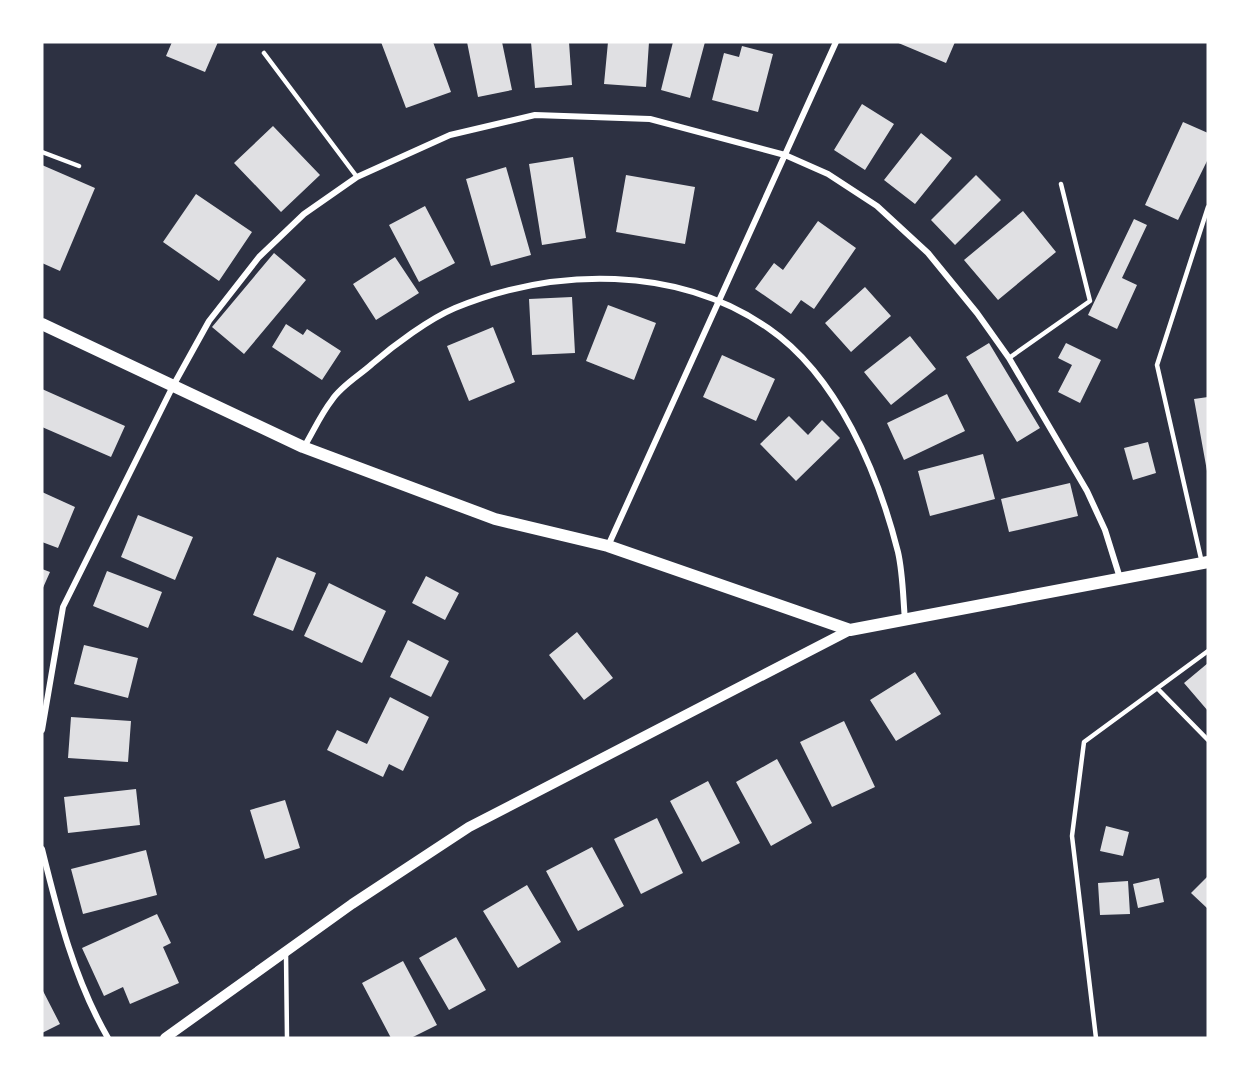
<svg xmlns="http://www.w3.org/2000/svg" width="1250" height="1080" font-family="'Archivo Narrow',sans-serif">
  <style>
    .building { fill: #e0e0e3 }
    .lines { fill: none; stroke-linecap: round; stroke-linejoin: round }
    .service { stroke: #fff; stroke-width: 4.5 }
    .minor { stroke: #fff; stroke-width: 6 }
    .tertiary { stroke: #fff; stroke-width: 10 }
    .secondary { stroke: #fff; stroke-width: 12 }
  </style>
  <rect width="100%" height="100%" fill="#2d3142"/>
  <!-- building -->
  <path class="building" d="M172 42H218L205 72 166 56Z
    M381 42H433L451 92 406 108Z
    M467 42H502L512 90 478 97Z
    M531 42H569L572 85 535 88Z
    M608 42H649L646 87 604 84Z
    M673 42H705L690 98 661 90Z
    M896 42H955L946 63Z
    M742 46 773 54 758 112 712 100 724 53 739 57Z
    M862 104 894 124 865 170 834 150Z
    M1183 122 1208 133V159L1178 220 1145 205Z
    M273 126 320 175 281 212 234 163Z
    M921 133 952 158 915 204 884 180Z
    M573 157 586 238 542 245 529 164Z
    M42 165 95 188 60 271 42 263Z
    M506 167 531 255 491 266 466 179Z
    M626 175 695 187 685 244 616 232Z
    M976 175 1001 200 955 245 931 220Z
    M196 194 252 232 219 281 163 242Z
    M425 206 455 263 419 282 389 225Z
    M1023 211 1056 252 998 300 964 260Z
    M1134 219 1147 225 1122 278 1137 285 1117 329 1088 315Z
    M818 221 856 248 814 309 801 300 791 314 755 289 774 263 783 270Z
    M274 253 306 280 244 354 212 327Z
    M395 257 419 293 376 320 353 284Z
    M865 287 891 316 851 352 825 323Z
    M572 297 575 353 532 355 529 299Z
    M608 305 656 323 634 380 586 361Z
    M286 324 303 335 307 329 341 351 322 380 272 347Z
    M493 327 515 382 469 401 447 346Z
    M910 336 936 369 891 405 864 372Z
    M989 343 1040 428 1017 442 966 357Z
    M1066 343 1101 360 1080 403 1058 392 1072 365 1058 358Z
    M722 355 775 379 756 421 703 397Z
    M42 389 125 426 111 457 42 427Z
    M947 394 965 431 904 460 887 423Z
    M1208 397V471H1207L1194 399Z
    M789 416 808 435 822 420 840 438 796 481 760 444Z
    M1148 442 1156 473 1133 480 1124 448Z
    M983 454 995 499 930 516 918 471Z
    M1070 483 1078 516 1009 532 1001 499Z
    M42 492 75 507 58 548 42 542Z
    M138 515 193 537 175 580 121 557Z
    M277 557 316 573 293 631 253 615Z
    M42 569 50 572 42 590Z
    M107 571 162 592 148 628 93 606Z
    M426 576 459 593 445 620 412 603Z
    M329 583 386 611 362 663 304 636Z
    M577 632 613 678 584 700 549 655Z
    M408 640 449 661 431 697 390 677Z
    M84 645 138 658 128 698 74 684Z
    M1208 663V711L1184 683Z
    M915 672 941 714 896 741 870 700Z
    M390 697 429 717 403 771 389 764 383 777 327 750 337 730 367 744Z
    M71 717 131 721 128 762 68 758Z
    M844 721 875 787 832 807 800 742Z
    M777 759 812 823 771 846 736 782Z
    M708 781 740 843 702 862 670 801Z
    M136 789 140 825 68 833 64 797Z
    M285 800 300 848 265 859 250 810Z
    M657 818 683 873 641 894 614 839Z
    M1106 826 1129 832 1123 856 1100 851Z
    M592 847 624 906 578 931 546 871Z
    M146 850 157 895 83 914 71 869Z
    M1208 876V909L1191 893Z
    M1159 878 1164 902 1138 908 1133 884Z
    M1128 881 1130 914 1100 915 1098 883Z
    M527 885 561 942 518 968 483 911Z
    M157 914 171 943 163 947 179 983 130 1004 123 987 104 996 82 948Z
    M456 937 486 990 449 1010 419 958Z
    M403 961 437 1025 411 1038H391L362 983Z
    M42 989 60 1024 42 1033Z"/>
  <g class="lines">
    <!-- service -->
    <path class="service" d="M264 53 357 177
      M42 152 79 166
      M1009 358 1090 301 1061 184
      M1202 563 1157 365 1208 207
      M1158 689 1208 740
      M286 954 287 1038
      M1096 1038 1072 836 1084 742 1208 651"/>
    <!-- minor -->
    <path class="minor" d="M304 447C313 432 321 414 332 400 341 386 360 375 372 364 394 345 429 319 455 308 555 267 677 265 768 328 838 376 878 473 898 552 903 574 903 598 905 620
      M608 546 836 42
      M42 730 63 607 173 386 209 321 259 257 304 214 357 177 450 135 535 115 650 119 785 155 828 174 877 206 928 253 977 313 1009 358 1087 491 1105 530 1120 578
      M42 849C58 914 74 979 108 1038"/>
    <!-- tertiary -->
    <path class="tertiary" d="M165 1038 352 904 469 827 850 630"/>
    <!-- secondary -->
    <path class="secondary" d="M42 324 303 447 495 519 608 546 850 630 1208 562"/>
  </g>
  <!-- border -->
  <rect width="1250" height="1080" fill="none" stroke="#ffffff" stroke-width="87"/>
</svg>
